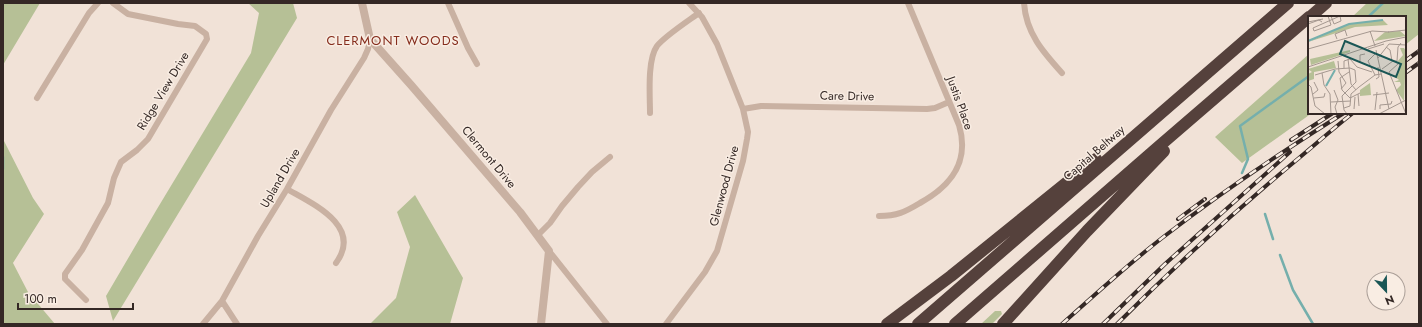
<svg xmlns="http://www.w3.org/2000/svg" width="1422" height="327" font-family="Jost,sans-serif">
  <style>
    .green { fill: #b6c096 }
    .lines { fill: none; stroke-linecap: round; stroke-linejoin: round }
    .stream { stroke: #75afac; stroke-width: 2.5 }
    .minor { stroke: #c9b1a2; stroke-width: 6 }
    .tertiary { stroke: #c9b1a2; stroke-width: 8 }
    .motorway { stroke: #55413c; stroke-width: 12 }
    .rail-casing { stroke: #342825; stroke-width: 4 }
    .rail { stroke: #f9ede3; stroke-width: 2.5; stroke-dasharray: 8; stroke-linecap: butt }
    .labels { text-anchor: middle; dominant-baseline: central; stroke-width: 3; stroke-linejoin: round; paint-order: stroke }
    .street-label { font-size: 12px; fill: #342825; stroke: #f9ede3 }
    .neighbourhood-label { font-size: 13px; letter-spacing: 1px; fill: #852c1c; stroke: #f9ede3 }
    .inset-river { fill: none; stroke: #75afac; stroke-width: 2 }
    .inset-road { fill: none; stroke: #a59890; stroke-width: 1 }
    .view { fill: #1a5655; fill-opacity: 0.15; stroke: #1a5655; stroke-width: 2 }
    .inset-edge { fill: none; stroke: #342825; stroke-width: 2 }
  </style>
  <rect width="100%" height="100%" fill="#f1e2d7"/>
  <!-- green -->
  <path class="green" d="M3 3H40L3 65Z
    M248 3H293L297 18 113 321 106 296 157 209 251 53 259 13Z
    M1367 3H1419V34L1405 45V17H1352Z
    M1309 54V113H1312L1242 163 1215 137Z
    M3 139 33 198 44 214 13 263 28 292 55 324H3Z
    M415 195 463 278 450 324H370L396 298 410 247 397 212Z
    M995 311H1001L1002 314 992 324H981Z"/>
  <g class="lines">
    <!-- stream -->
    <path class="stream" d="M1368 17 1383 3
      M3 157V169
      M1242 173 1248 159 1240 126 1309 76
      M1265 214 1273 239
      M1280 255 1293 290 1313 324"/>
    <!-- minor -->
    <path class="minor" d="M448 3 468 48 477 64
      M1024 3C1026 33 1043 52 1062 73
      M37 98 89 13 98 3
      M743 109 761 106 927 109 935 108 949 102
      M650 113C650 96 647 60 657 46 665 36 688 21 699 13
      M287 189C313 204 363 226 336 263
      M879 216C897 216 905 212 920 203 951 186 970 162 959 125L908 3
      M538 235 550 223 562 206 578 187 592 172 610 157
      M549 251 607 324
      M86 300 65 279V274L82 250 108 203 114 178 121 162 137 150 148 139 207 39 206 34 195 26 178 24 128 14 113 3
      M222 301 237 324
      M203 324 222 301 258 236 287 189 331 110 364 58 368 49 370 39
      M666 324 705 272 717 251 743 161 747 139 748 132 743 109 717 44 702 17 689 3"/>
    <!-- tertiary -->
    <path class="tertiary" d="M362 3 370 39 411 85 520 212 549 251 541 324"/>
    <!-- motorway -->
    <path class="motorway" d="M1310 17 1326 3
      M887 324 951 276 1096 159
      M918 324 1288 3
      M955 324 1157 148 1309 17
      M1003 324 1087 231 1164 151"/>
    <defs>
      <path id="rail" d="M1405 61 1419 51
        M1405 73 1419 63
        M1291 140 1333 113
        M1178 219 1205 199
        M1062 324C1096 294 1129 263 1166 235 1223 191 1283 151 1344 113
        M1103 324 1165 264 1290 152
        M1117 324C1175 266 1236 210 1299 158 1317 143 1335 127 1353 113"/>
    </defs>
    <!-- rail casing -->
    <use href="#rail" class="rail-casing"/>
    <!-- rail -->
    <use href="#rail" class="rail"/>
  </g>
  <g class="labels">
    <!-- street labels -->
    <g class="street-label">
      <text transform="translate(163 91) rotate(-59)">Ridge View Drive</text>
      <text transform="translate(847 96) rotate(1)">Care Drive</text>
      <text transform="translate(960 103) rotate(70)">Justis Place</text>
      <text transform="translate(1094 153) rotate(-41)">Capital Beltway</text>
      <text transform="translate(489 157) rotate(50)">Clermont Drive</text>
      <text transform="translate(280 178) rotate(-60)">Upland Drive</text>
      <text transform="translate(724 186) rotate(-75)">Glenwood Drive</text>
    </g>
    <!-- neighbourhood labels -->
    <g class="neighbourhood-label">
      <text x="393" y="40">CLERMONT WOODS</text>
    </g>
  </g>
  <!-- overview -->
  <g transform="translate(1308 16)">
    <rect width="98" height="98" fill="#f1e2d7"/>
    <path d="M75 4 80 9 47 11 0 26 41 8ZM92 15 98 20 66 25 77 16ZM92 32H96L98 35 96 85 88 74 93 69 92 66H86L91 64 86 60 90 57 92 49 89 46 95 39ZM42 34V36L3 49 2 43ZM26 45 28 52 6 56V63L0 65V58L4 56 0 53ZM62 67 63 79 52 80V74Z" fill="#b6c096"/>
    <path class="inset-river" d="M0 25 41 8 75 4M18 70 27 54"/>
    <path class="inset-road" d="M23 0 26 8 33 5 32 0M0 6 15 3M0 8 11 4 14 6M6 15 5 12 32 0M6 15 23 9 20 0M62 15 67 30M80 16 98 14M29 23 27 18 37 14 39 20M78 31 82 34 84 45M0 33 64 15 81 16M60 33 76 28M68 34 81 93M70 42 81 28 98 29M40 43 43 68 48 74M30 45 31 56 38 67 33 73M52 46V39L57 38M90 48 81 56 98 98M0 51 78 25 98 21M36 52V45L42 43 49 51 64 56M74 53 85 45H89L90 31 93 27M41 56 32 62 34 74 42 82 52 77M14 57 16 69 22 78 23 98M7 59 27 53 42 52 47 54 48 66 34 80 36 94 39 98M67 59 60 45 69 36M68 63 71 61 70 51M0 68 3 71 7 90 17 98M26 74 30 84 27 91 29 98M5 78 10 74 6 66M50 78 51 90M65 79 81 77M6 82 16 81 17 77M23 86 43 85M36 92 42 90 43 78 51 71 67 59 73 58M46 93 47 81M72 93V89L83 88 84 85M67 94 69 76M71 98 98 84"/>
    <path class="view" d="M37 25 93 48 88 61 32 38Z"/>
    <rect width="98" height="98" class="inset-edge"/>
  </g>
  <!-- border -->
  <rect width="1422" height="327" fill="none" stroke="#342825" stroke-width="8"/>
  <!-- north arrow -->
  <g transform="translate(1386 291) rotate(158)"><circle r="19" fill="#f9ede3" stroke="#aa9e97"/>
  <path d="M0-3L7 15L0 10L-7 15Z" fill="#1a5655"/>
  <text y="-6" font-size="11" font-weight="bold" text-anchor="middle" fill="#342825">N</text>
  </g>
  <!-- scale -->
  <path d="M18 303v6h115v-6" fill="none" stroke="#342825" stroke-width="2"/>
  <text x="24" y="303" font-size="12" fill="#342825" stroke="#f9ede3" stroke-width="3" paint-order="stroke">100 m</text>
</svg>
